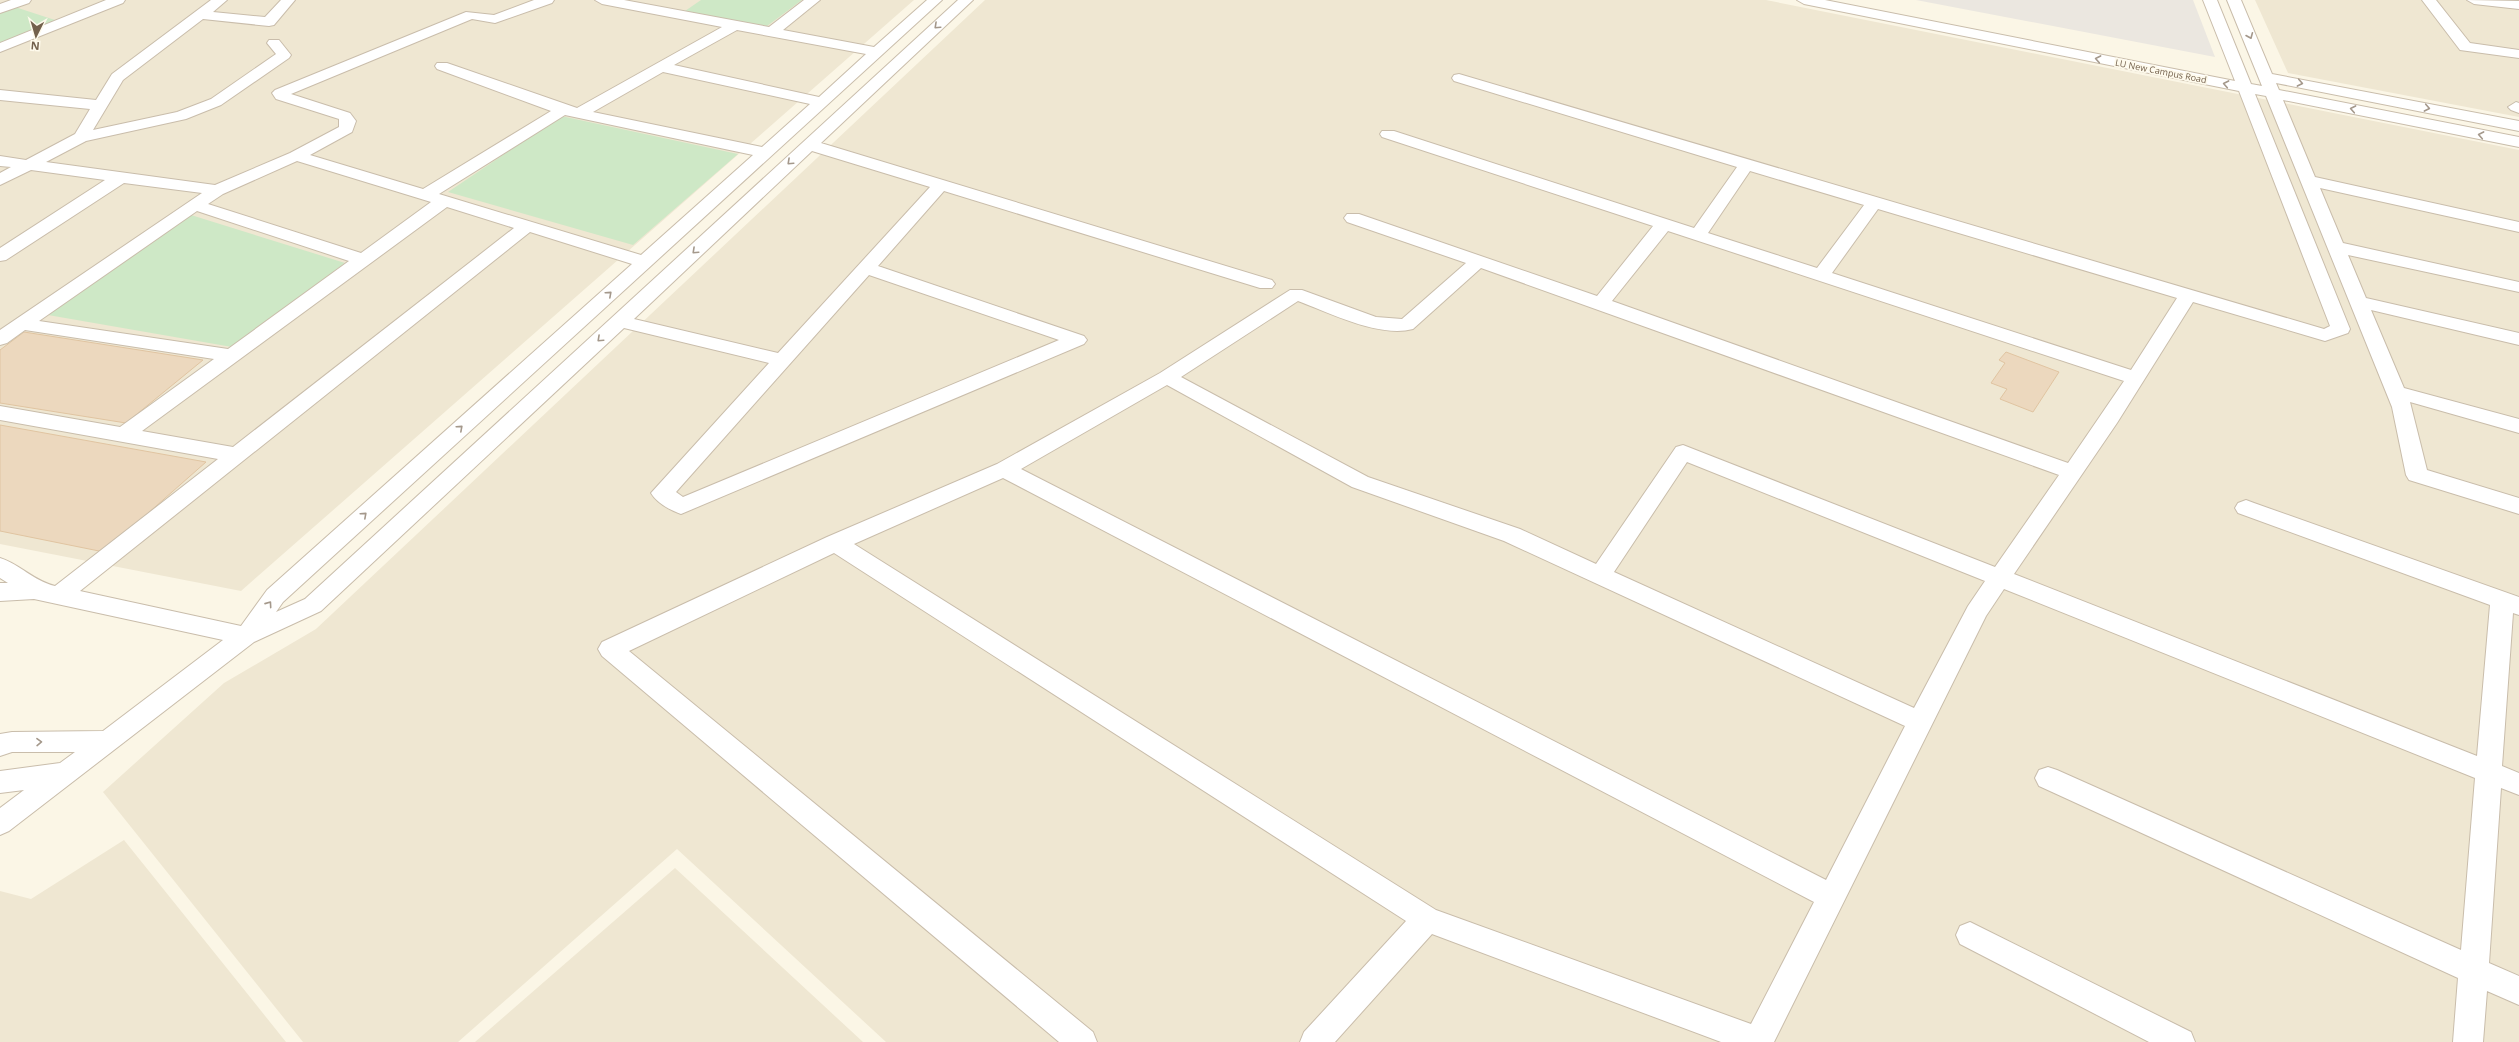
<svg xmlns="http://www.w3.org/2000/svg" width="2519" height="1042" font-family="'Open Sans',sans-serif">
  <style>
    .residential { fill: #efe7d2 }
    .industrial { fill: #ebe7e0 }
    .green { fill: #cee8c6 }
    .building { fill: #ecd8be; stroke: #e0c4a1 }
    .lines { fill: none; stroke-linecap: round; stroke-linejoin: round }
    .minor-casing { stroke: #c9bdab; stroke-width: 2 }
    .minor { fill: #fff; fill-rule: evenodd }
    .oneway { stroke: #a4988b }
    .labels { text-anchor: middle; dominant-baseline: central; stroke-width: 3.5; stroke-linejoin: round; paint-order: stroke }
    .far-street-label { font-size: 9px; fill: #73614d; stroke: #fefaec }
  </style>
  <rect width="100%" height="100%" fill="#fbf6e6"/>
  <!-- residential -->
  <path class="residential" d="M0 0H914L241 591 0 544Z
    M985 0H1766L2519 150V1042H886L677 849 458 1042H303L103 792 224 683 316 629Z
    M2255 0H2519V117L2288 73Z
    M124 840 286 1042H0V891L31 899Z
    M675 868 863 1042H475Z"/>
  <!-- industrial -->
  <path class="industrial" d="M1916 0H2193L2215 57Z"/>
  <!-- green -->
  <path class="green" d="M701 0H802L767 26 685 11Z
    M15 7 58 21 0 44V12Z
    M561 116 738 154 633 245 448 192Z
    M191 215 345 263 232 347 48 315Z"/>
  <!-- building -->
  <path class="building" d="M24 332 203 360 126 423 0 403V350Z
    M2006 352 2059 372 2033 412 2000 399 2007 389 1991 383 2005 363 1999 360Z
    M0 425 206 462 104 552 0 531Z"/>
  <g class="lines">
    <defs>
      <path id="minor" d="M11 0H31L29 3 0 13V4Z
        M106 0H125L123 3 0 52V43Z
        M211 0H227L213 12 265 17 281 0H295L274 25 269 26 203 19 123 80 93 130 177 112 211 99 276 54 267 43 269 40H279L291 55 289 58 221 105 186 119 86 141 46 162 215 185 290 153 339 127V119L276 99 272 93 275 90 466 12 494 15 534 0H554L552 3 495 23 472 19 291 94 350 113 356 121 352 132 310 155 423 189 551 111 437 69 435 66 437 63H447L577 108 722 27 602 4 595 0H624L769 27 804 0H820L783 30 874 47 927 0H942L283 602 276 612 305 599 958 0H973L821 143 1272 280 1275 284 1272 288H1260L944 191 878 266 1084 336 1087 340 1084 344 681 514C670 510 657 503 651 493L769 363 624 328 321 611 254 642 9 831 0 835V808L24 790 0 793V771L60 763 75 752H12L0 756V734L12 732 103 731 223 640 34 599 0 601V583H8L0 578V558C20 564 33 581 55 586L218 459 0 420V406L120 427 214 359 25 330 7 343 0 345V330L202 193 124 183 6 260 0 261V248L105 180 31 170 0 185V173L11 167 0 166V156L26 160 75 134 90 109 0 100V90L96 100 112 74ZM737 30 866 54 819 97 674 65ZM663 72 810 104 762 147 593 112ZM565 115 753 155 641 255 439 194ZM812 151 930 187 778 353 634 319ZM297 161 431 202 361 253 208 204 223 194ZM447 207 514 228 233 447 142 431ZM197 211 349 261 228 349 39 321ZM530 232 632 264 267 590 241 626 80 591ZM869 275 1059 340 683 497 676 492Z
        M1797 0H1825L2235 81 2203 0H2217L2251 84 2262 86 2227 0H2241L2272 74 2519 121V131L2276 83 2279 90 2519 137V147L2283 100 2315 177 2519 222V232L2320 188 2343 243 2519 282V292L2348 255 2366 298 2519 333V345L2371 310 2404 388 2519 419V433L2410 402 2427 470 2519 498V514L2409 480 2406 475 2392 407 2266 96 2255 94 2350 329 2348 333 2325 341 2193 302 2117 423 2014 574 2477 756 2490 605 2238 513 2235 508 2238 503 2246 500 2254 503 2519 597V615L2513 613 2502 766 2519 773V795L2501 788 2489 963 2519 976V1005L2487 991 2483 1042H2453L2458 978 2039 786 2035 778 2039 770 2048 767 2057 770 2461 950 2475 778 2004 589 1986 616 1774 1042H1721L1432 934 1335 1042H1300L1304 1032 1406 921 834 553 629 651 1093 1032 1097 1042H1059L602 656 598 649 602 642 827 537 997 464 1160 373 1290 290H1302L1376 317 1402 319 1466 263 1347 222 1344 218 1347 214H1359L1597 296 1653 226 1382 137 1380 134 1382 131H1394L1694 228 1737 167 1454 81 1452 78 1454 75 1459 74 2324 329 2330 326 2239 91 1804 4ZM1750 171 1864 205 1817 268 1708 233ZM1878 209 2177 298 2131 370 1832 273ZM1668 231 2124 381 2068 463 1612 301ZM1481 268 2059 475 1995 567 1683 445 1676 447 1596 564 1520 529 1368 477 1181 377 1298 301C1330 313 1379 338 1413 329ZM1167 385 1352 487 1504 541 1905 726 1826 880 1021 469ZM1687 462 1985 581 1968 606 1914 708 1614 572ZM1003 478 1814 902 1751 1024 1436 910 854 544Z
        M2422 0H2436L2470 43 2519 50V58L2460 50Z
        M2467 0 2519 1V9L2474 4Z
        M2516 102 2519 103V113L2511 110 2508 107Z
        M1970 922 2191 1032 2195 1042H2149L1960 944 1956 935 1960 926Z"/>
    </defs>
    <!-- minor casing -->
    <use href="#minor" class="minor-casing"/>
    <!-- minor -->
    <use href="#minor" class="minor"/>
  </g>
  <!-- one-way arrows -->
  <defs><path id="oneway-chevron" d="M-2-3.5L2.5 0L-2 3.5" fill="none" stroke-width="1.6" stroke-linecap="round" stroke-linejoin="round"/></defs>
  <g class="oneway">
    <use href="#oneway-chevron" transform="translate(937 26) rotate(137)"/>
    <use href="#oneway-chevron" transform="translate(2250 36) rotate(67)"/>
    <use href="#oneway-chevron" transform="translate(2098 59) rotate(-169)"/>
    <use href="#oneway-chevron" transform="translate(2300 83) rotate(11)"/>
    <use href="#oneway-chevron" transform="translate(2226 84) rotate(-169)"/>
    <use href="#oneway-chevron" transform="translate(2427 108) rotate(11)"/>
    <use href="#oneway-chevron" transform="translate(2353 109) rotate(-169)"/>
    <use href="#oneway-chevron" transform="translate(2481 135) rotate(-169)"/>
    <use href="#oneway-chevron" transform="translate(790 162) rotate(137)"/>
    <use href="#oneway-chevron" transform="translate(695 251) rotate(137)"/>
    <use href="#oneway-chevron" transform="translate(609 294) rotate(-42)"/>
    <use href="#oneway-chevron" transform="translate(600 339) rotate(137)"/>
    <use href="#oneway-chevron" transform="translate(460 428) rotate(-42)"/>
    <use href="#oneway-chevron" transform="translate(364 515) rotate(-42)"/>
    <use href="#oneway-chevron" transform="translate(269 604) rotate(-55)"/>
    <use href="#oneway-chevron" transform="translate(39 742) rotate(-1)"/>
  </g>
  <g class="labels">
    <!-- far-street labels -->
    <g class="far-street-label">
      <text transform="translate(2161 71) rotate(11)">LU New Campus Road</text>
    </g>
  </g>
  <!-- north arrow -->
  <g transform="translate(36 36) rotate(185)" stroke="#fefaec" stroke-width="3" paint-order="stroke">
  <path d="M0-3L7 15L0 10L-7 15Z" fill="#73614d"/>
  <text y="-6" font-size="11" font-weight="bold" text-anchor="middle" fill="#73614d">N</text>
  </g>
</svg>
